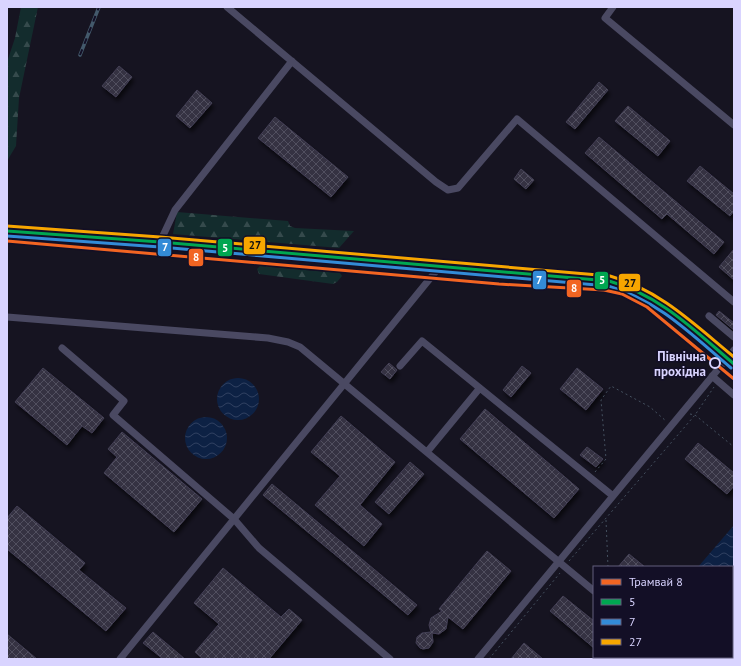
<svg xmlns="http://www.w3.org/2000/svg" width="741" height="666" font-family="'PT Sans',sans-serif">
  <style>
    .forest { fill: url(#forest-firs) }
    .water { fill: url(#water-waves) }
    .building { fill: url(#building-cross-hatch); stroke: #433f54; filter: url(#shadow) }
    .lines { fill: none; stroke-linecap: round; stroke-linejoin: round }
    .path { stroke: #44505f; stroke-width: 1; stroke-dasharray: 2 3; stroke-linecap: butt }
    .minor { stroke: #4a4962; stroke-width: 7 }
    .rail-casing { stroke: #43596b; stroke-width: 3.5 }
    .rail { stroke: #130f26; stroke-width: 2; stroke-dasharray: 6; stroke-linecap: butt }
    .bus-1-casing { stroke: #130f26; stroke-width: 6 }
    .bus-2-casing { stroke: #130f26; stroke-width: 6 }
    .bus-3-casing { stroke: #130f26; stroke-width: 6 }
    .bus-1 { stroke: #00a651; stroke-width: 3 }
    .bus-2 { stroke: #338bd7; stroke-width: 3 }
    .bus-3 { stroke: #f7a600; stroke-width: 3 }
    .tram-1-casing { stroke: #130f26; stroke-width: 6 }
    .tram-1 { stroke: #f26522; stroke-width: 3 }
    .stop-dot { fill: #130f26; stroke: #d9d4ff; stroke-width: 2 }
    .labels { text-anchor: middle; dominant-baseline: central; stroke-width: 3.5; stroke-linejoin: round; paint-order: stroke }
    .stop-label { font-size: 13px; font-weight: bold; fill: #d9d4ff; stroke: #130f26; text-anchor: end }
    .line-badge { stroke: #130f26; stroke-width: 1.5 }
    .badge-label { font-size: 11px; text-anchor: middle; font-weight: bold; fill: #fff }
    .pale-badge-label { font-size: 11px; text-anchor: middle; font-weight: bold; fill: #111 }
  </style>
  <defs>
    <pattern id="forest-firs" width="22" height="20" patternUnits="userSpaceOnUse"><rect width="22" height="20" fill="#132c2d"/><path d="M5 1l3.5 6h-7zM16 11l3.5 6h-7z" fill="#354a4c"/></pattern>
    <pattern id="water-waves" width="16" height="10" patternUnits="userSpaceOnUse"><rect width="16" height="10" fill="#0d2144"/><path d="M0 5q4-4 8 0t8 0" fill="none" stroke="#304060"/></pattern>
    <pattern id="building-cross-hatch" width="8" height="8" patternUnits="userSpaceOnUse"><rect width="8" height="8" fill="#343243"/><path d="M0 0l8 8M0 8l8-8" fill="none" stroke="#514f5f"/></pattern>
    <filter id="shadow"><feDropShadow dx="2" dy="4" stdDeviation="2" flood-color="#0009"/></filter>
  </defs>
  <rect width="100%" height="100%" fill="#161421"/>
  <!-- forest -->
  <path class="forest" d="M21 7H38L19 98 16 146 7 161V62L15 38Z
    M177 212 288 221 290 226 295 228 354 231 339 248 173 234Z
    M260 266 340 273 342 276 337 282 333 284 259 274 257 269Z"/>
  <!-- water -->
  <path class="water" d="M217 399a21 21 0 1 1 42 0a21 21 0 1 1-42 0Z
    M185 438a21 21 0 1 1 42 0a21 21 0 1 1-42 0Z
    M734 525V633L732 631V567H698Z"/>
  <!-- building -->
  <path class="building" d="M119 66 132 77 116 97 102 86Z
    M599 82 608 90 575 129 566 122Z
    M197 90 212 103 190 128 176 116Z
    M628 106 670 141 658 156 615 121Z
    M275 117 348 177 331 197 258 138Z
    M599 137 724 242 714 254 667 214 662 219 585 153Z
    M700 166 734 194V211L730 216 687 181Z
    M521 169 534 180 526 189 514 179Z
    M734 249V280L719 267Z
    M719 311 734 323V330L716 315Z
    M389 363 397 370 390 379 381 372Z
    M522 366 531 373 511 397 503 390Z
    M43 368 104 418 92 433 82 426 67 445 15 402Z
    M577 368 603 389 586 410 560 389Z
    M485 409 579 489 554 518 460 439Z
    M341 416 395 462 360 505 382 524 364 546 315 505 340 476 311 452Z
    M122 432 202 499 174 532 104 473 117 457 108 449Z
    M698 443 734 473V486L727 494 685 459Z
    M587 447 603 459 596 467 580 455Z
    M410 462 424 474 389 514 375 502Z
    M272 484 417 605 408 615 263 495Z
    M17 506 85 563 79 570 126 608 106 631 7 549V518Z
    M487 551 511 571 463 629 448 617 446 629 439 634 432 633 433 642 429 648 423 649 420 648 416 643 417 637 422 633 431 632 429 625 431 618 442 611 439 609Z
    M629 554 645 567H618Z
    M223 568 281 617 289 609 302 620 269 659H203L195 652 219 624 194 603Z
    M563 596 594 621V648L550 611Z
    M153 632 185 659H163L143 643Z
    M7 634 37 659H7Z
    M524 643 543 659H511Z"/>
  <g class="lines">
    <!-- path -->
    <path class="path" d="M690 414 695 415 734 447
      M595 472 606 459 601 400 611 386 650 407 666 421
      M606 520 608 567
      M569 561 695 415 714 387
      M489 659 560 573"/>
    <!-- minor -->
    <path class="minor" d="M227 7 436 182 448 190 458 188 517 119 734 302
      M613 7 605 18 734 125
      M7 231 160 242 609 281C659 291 696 333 734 364
      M160 242 175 210 292 61
      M709 316 734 337
      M7 317 268 338 288 342 300 347 594 591
      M62 348 124 401 113 415 234 519 259 548 390 659
      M400 366 422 341 613 496
      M712 376 734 395
      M427 452 479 389
      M674 657 676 659
      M120 659 441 265
      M478 659 734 350"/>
    <defs>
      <path id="rail" d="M80 55 99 7"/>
    </defs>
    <!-- rail casing -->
    <use href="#rail" class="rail-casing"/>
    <!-- rail -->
    <use href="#rail" class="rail"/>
    <defs>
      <path id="bus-1" d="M7 231 160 242 609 281C660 295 695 331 734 364"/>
      <path id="bus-2" d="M7 236 160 247 608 286C658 300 692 335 731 368"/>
      <path id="bus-3" d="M7 226 160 237 610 276C660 290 695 325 734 357"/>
    </defs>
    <!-- bus-1 casing -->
    <use href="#bus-1" class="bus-1-casing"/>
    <!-- bus-2 casing -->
    <use href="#bus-2" class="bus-2-casing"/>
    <!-- bus-3 casing -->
    <use href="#bus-3" class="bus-3-casing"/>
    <!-- bus-1 -->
    <use href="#bus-1" class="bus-1"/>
    <!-- bus-2 -->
    <use href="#bus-2" class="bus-2"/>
    <!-- bus-3 -->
    <use href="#bus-3" class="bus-3"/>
    <defs>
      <path id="tram-1" d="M7 241 499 284 604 290 622 294 647 307 734 379"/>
    </defs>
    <!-- tram-1 casing -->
    <use href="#tram-1" class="tram-1-casing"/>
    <!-- tram-1 -->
    <use href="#tram-1" class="tram-1"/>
  </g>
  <!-- markers -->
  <circle class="stop-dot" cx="715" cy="363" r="5"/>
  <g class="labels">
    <!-- stop labels -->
    <g class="stop-label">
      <text x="706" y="356">Північна<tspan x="706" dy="15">прохідна</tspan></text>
    </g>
  </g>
  <g class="line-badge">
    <rect x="243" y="236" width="23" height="19" rx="4" fill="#f7a600"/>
    <rect x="157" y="238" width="15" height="19" rx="4" fill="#338bd7"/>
    <rect x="217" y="238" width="16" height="19" rx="4" fill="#00a651"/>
    <rect x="188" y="248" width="16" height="19" rx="4" fill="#f26522"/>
    <rect x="532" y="270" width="15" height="20" rx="4" fill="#338bd7"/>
    <rect x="594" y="271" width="15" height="19" rx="4" fill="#00a651"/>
    <rect x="618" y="273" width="23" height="19" rx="4" fill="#f7a600"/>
    <rect x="566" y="279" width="16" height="19" rx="4" fill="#f26522"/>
  </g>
  <g class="badge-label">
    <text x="165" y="251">7</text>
    <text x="225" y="252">5</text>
    <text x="196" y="261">8</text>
    <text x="539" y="284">7</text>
    <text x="602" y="284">5</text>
    <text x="574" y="292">8</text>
  </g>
  <g class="pale-badge-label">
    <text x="255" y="249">27</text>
    <text x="630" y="287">27</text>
  </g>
  <!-- border -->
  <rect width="741" height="666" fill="none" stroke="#d9d4ff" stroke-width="16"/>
  <!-- legend -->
  <rect x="593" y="566" width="140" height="92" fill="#130f26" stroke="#625e7d"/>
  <rect x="601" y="579" width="20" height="6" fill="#f26522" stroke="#625e7d"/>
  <text x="629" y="586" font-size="12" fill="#d9d4ff">Трамвай 8</text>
  <rect x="601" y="599" width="20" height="6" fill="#00a651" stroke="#625e7d"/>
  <text x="629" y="606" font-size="12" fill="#d9d4ff">5</text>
  <rect x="601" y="619" width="20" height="6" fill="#338bd7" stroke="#625e7d"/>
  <text x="629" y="626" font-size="12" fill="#d9d4ff">7</text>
  <rect x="601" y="639" width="20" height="6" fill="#f7a600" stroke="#625e7d"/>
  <text x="629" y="646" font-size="12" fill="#d9d4ff">27</text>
</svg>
